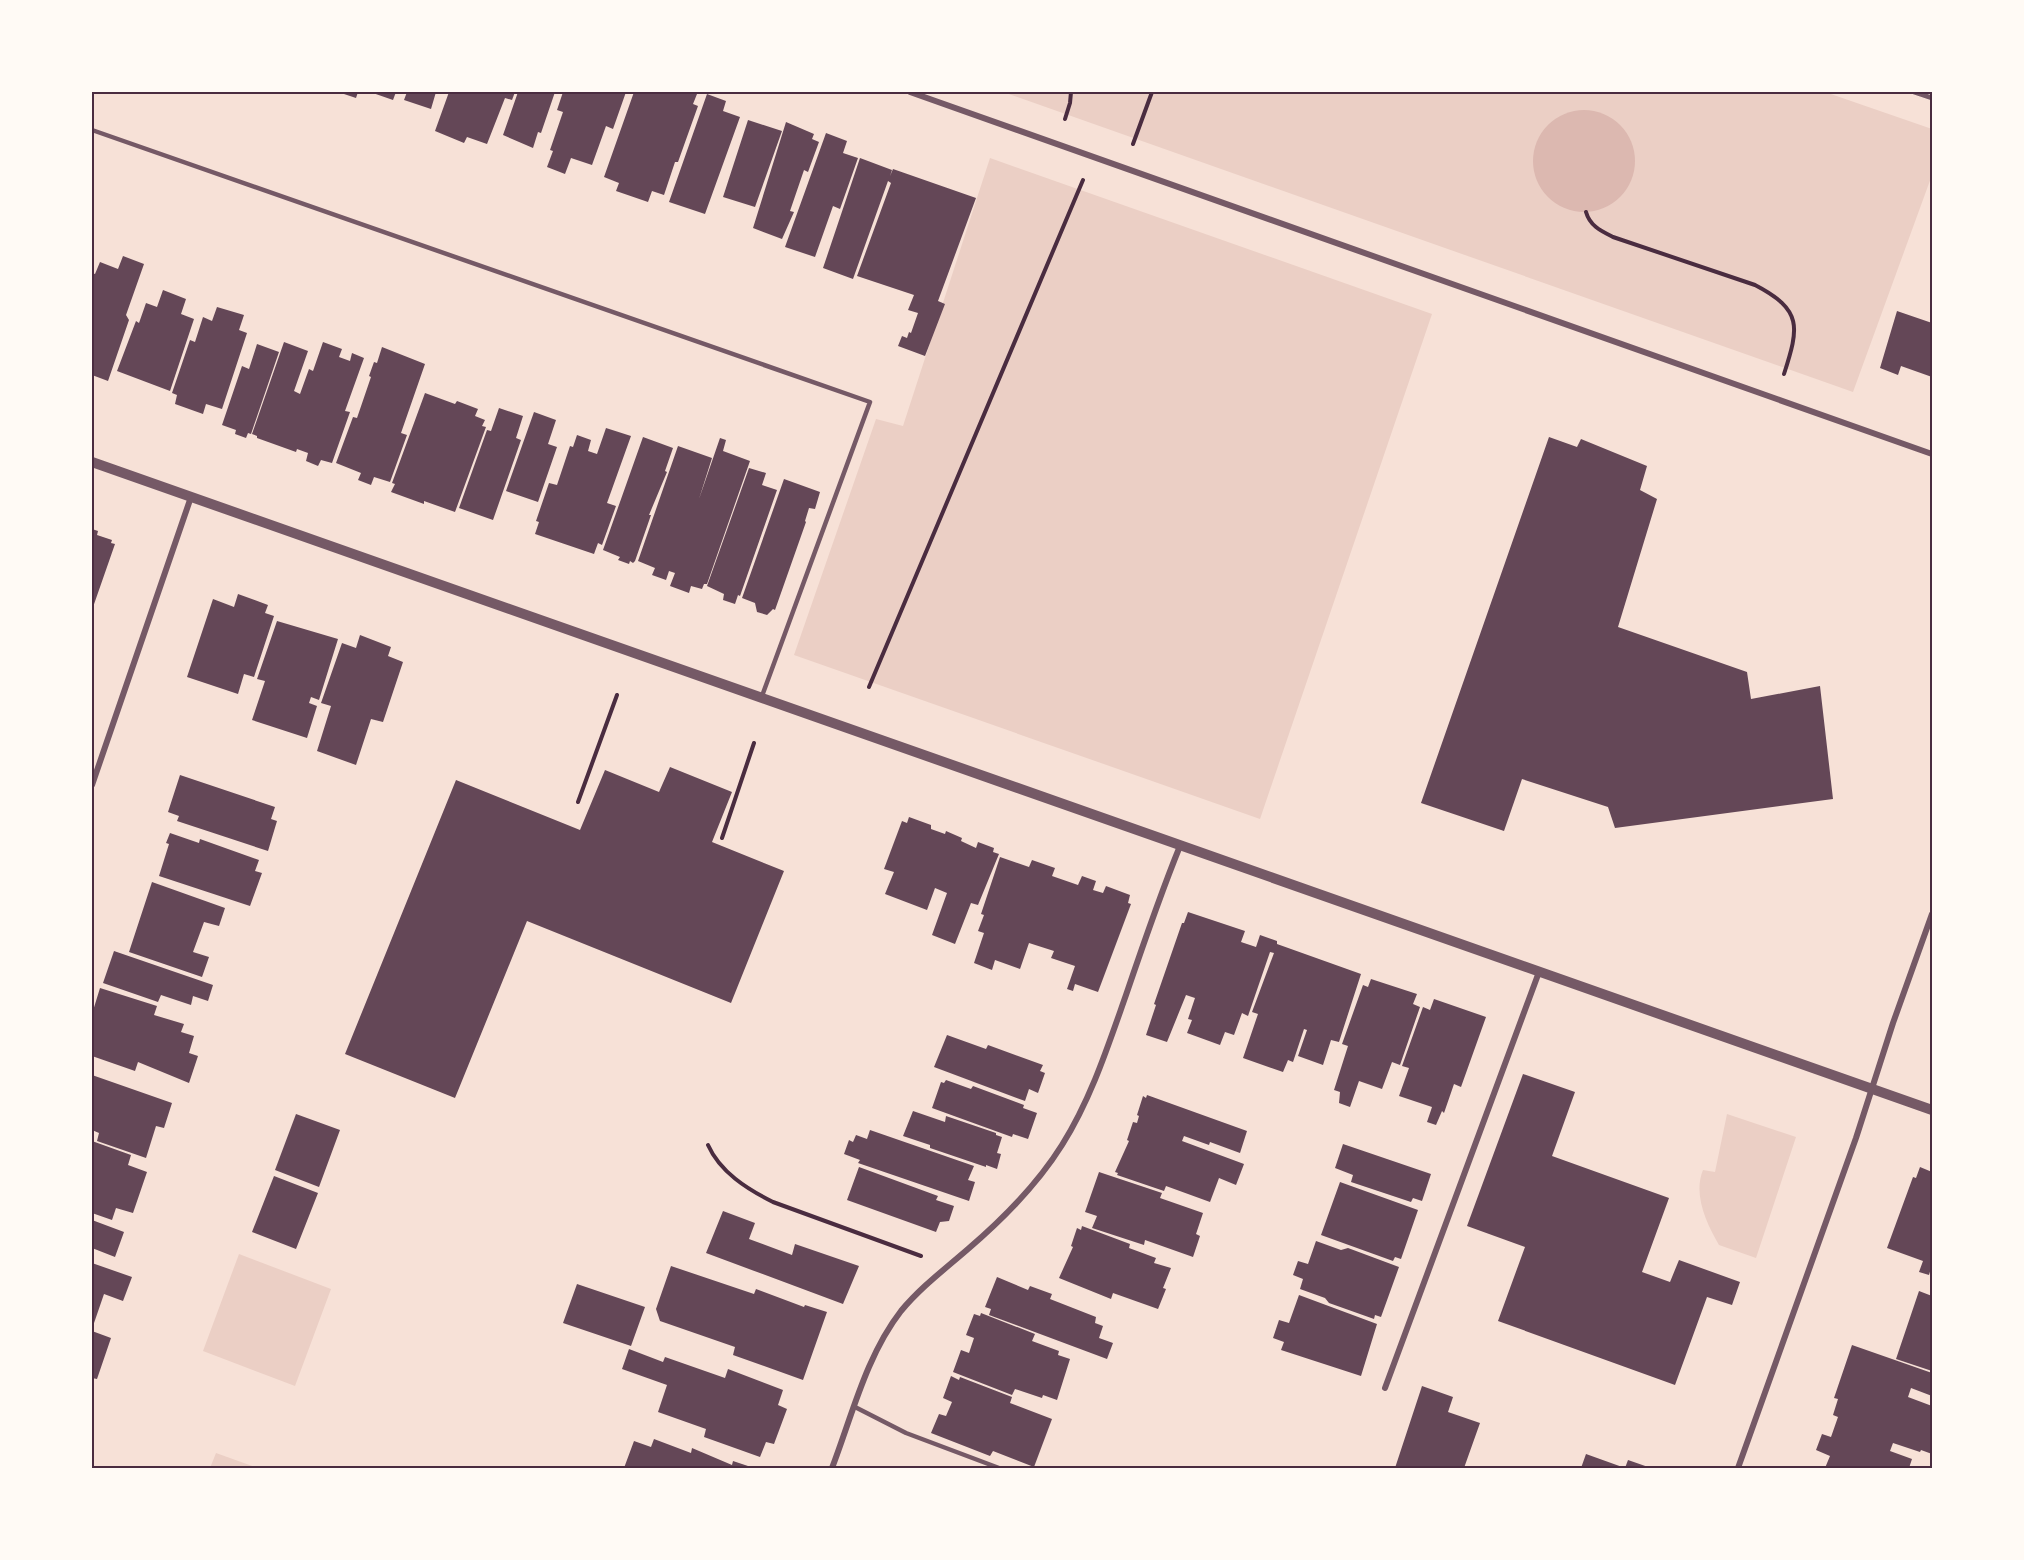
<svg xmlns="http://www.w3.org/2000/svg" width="2024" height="1560" font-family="'DM Sans',sans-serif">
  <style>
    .green { fill: #ebcfc5 }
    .water { fill: #dcb8b0 }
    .building { fill: #644757 }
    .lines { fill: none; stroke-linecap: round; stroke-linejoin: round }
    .path { stroke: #4a2c40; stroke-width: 4 }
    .service { stroke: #755966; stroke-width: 4.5 }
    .minor { stroke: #755966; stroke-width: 6 }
    .tertiary { stroke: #755966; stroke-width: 10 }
    .neatline { fill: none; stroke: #4a2c40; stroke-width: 2 }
  </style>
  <rect width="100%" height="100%" fill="#f7e1d7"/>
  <!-- green -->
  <path class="green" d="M1003 92H1825L1932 129V175L1853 392Z
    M990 158 1432 314 1260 819 794 655 876 419 903 426Z
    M1727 1114 1796 1137 1756 1258 1719 1245C1706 1223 1693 1194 1703 1170L1715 1172Z
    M239 1254 331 1289 295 1386 203 1351Z
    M216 1453 255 1467 257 1468H210Z"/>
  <!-- water -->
  <path class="water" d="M1533 161a51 51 0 1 1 102 0a51 51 0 1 1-102 0Z"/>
  <!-- building -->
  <path class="building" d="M338 92H358L356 98Z
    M370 92H396L393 100Z
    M407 92H436L431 109 404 100Z
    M449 92H515L512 100 505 98 487 144 467 137 464 143 435 131Z
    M518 92H555L541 133 538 132 533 148 503 135Z
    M563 92H626L613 129 606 126 592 165 571 158 565 174 547 167 553 151 550 150 563 112 557 110Z
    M634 92H690L697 94 693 104 698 106 678 162H675L664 195 652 191 648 202 616 191 619 183 604 177Z
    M707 94 726 101 723 111 740 117 705 214 669 202Z
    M748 120 782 131 755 207 723 197Z
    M786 122 814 134 812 139 819 142 808 172 804 170 790 211 794 212 782 239 753 228Z
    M826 133 847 141 843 153 858 158 840 209 833 206 815 257 785 247Z
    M860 158 892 170 890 176 893 169 976 198 938 301 945 304 925 356 898 346 902 336 907 338 909 332 911 333 918 313 908 310 914 295 857 276 891 183 888 181 853 279 823 268Z
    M123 256 144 264 126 315 129 320 108 381 92 375V273L95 274 100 262 118 269Z
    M163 290 186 299 181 314 194 319 170 391 117 371 136 321 139 323 146 303 157 307Z
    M217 307 244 315 239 330 247 333 222 409 206 404 203 414 175 404 177 395 172 393 190 340 195 342 203 317 212 321Z
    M1897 311 1932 323V377L1901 366 1898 375 1880 368Z
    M284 342 308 351 294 391 300 394 309 369 313 371 323 342 342 349 339 357 350 361 352 353 364 358 345 411 350 412 332 463 321 460 318 466 306 461 308 453 297 449 296 452 257 438V436L252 434Z
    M257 344 279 352 251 434 248 433 246 438 235 434 236 430 222 425 242 366 249 369Z
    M382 347 425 364 401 433 407 435 390 482 374 477 371 485 358 480 361 473 336 463 353 417 357 418 371 377 369 376 374 362 377 363Z
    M425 393 455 404 457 401 478 409 475 416 485 420 482 426 486 427 455 512 424 501V504L391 492 395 484 392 483Z
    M499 408 523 416 516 438 521 440 493 520 459 508 487 430 491 431Z
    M534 412 556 420 548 444 557 447 538 502 506 491Z
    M606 428 631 436 607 503 616 506 602 545 598 543 594 554 535 534 539 522 536 521 549 483 557 485 570 446 573 447 577 435 591 440 588 451 597 454Z
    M643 437 673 448 665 471 667 472 649 515H651L635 561 633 563 630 561 629 564 618 560 620 557 603 550Z
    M1549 437 1577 447 1581 439 1647 466 1640 490 1657 499 1618 627 1747 672 1751 699 1820 686 1833 799 1615 828 1608 807 1522 779 1504 831 1421 803Z
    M720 438 726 440 723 451 750 461 707 584H704L702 589 691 586 689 593 670 586 675 573 669 571 666 580 652 575 655 568 638 561 678 446 712 458 699 499Z
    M749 468 766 473 762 485 777 490 740 596 738 595 735 604 723 600 724 594 707 586Z
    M784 479 820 492 815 509 809 508 805 521 806 522 775 610 773 609 767 615 757 612 755 603 742 598Z
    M92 529 98 531 97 535 112 540 111 543 115 544 92 610Z
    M238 594 268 605 265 613 274 616 254 677 244 674 238 694 187 677 213 599 234 607Z
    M277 621 338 639 319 700 311 697 309 703 317 706 307 738 252 720 265 681 257 679Z
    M360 635 391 647 388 656 403 662 383 722 371 719 356 765 317 751 331 706 321 703 342 643 356 648Z
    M670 767 732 792 712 842 784 871 731 1003 527 921 455 1098 345 1054 456 780 580 830 605 770 659 792Z
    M180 775 275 807 271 819 277 821 268 851 177 821 179 816 168 812Z
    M909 817 931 825V829L945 834 946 831 962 838 961 841 976 848 978 842 994 848 993 852 999 854 978 905 971 903 955 944 932 935 947 893 935 888 927 910 885 894 894 872 884 869 902 821 907 823Z
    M170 833 199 843 200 839 259 860 255 871 262 873 250 906 159 876 169 844 166 843Z
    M1000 857 1029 867 1032 860 1055 868 1052 876 1078 885 1082 876 1096 881 1093 890 1103 893 1106 886 1130 895 1128 903 1131 904 1098 992 1075 984 1073 991 1067 989 1075 966 1051 958 1054 951 1029 943 1020 969 995 960 992 970 974 963 984 933 978 931 984 915 981 914Z
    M152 882 225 908 219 926 204 922 193 952 209 957 202 977 129 952Z
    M1188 912 1245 931 1241 942 1256 947 1260 935 1277 941V944L1361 974 1339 1042 1331 1040 1323 1065 1298 1056 1307 1030 1304 1029 1293 1062 1288 1060 1283 1072 1243 1058 1258 1014 1252 1012 1274 953 1270 952 1248 1016 1242 1013 1234 1035 1225 1032 1220 1045 1187 1033 1192 1020 1188 1019 1195 998 1186 995 1167 1042 1146 1035 1156 1005 1154 1004 1182 923H1184Z
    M114 951 213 985 208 1001 193 996 191 1005 161 995 158 1002 103 983Z
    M1371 979 1417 994 1413 1004 1420 1007 1400 1065 1392 1062 1382 1089 1359 1081 1350 1107 1339 1103 1340 1092 1334 1090 1348 1046 1342 1044 1363 985 1368 987Z
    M100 988 157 1006 154 1015 184 1024 181 1032 194 1036 189 1053 198 1056 189 1083 138 1062 135 1071 92 1056V1014Z
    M1434 999 1486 1017 1461 1087 1454 1084 1444 1113 1442 1111 1436 1125 1427 1122 1432 1107 1399 1096 1409 1068 1402 1066 1423 1007 1430 1010Z
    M947 1035 986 1049 988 1045 1043 1065 1040 1071 1045 1073 1038 1093 1029 1089 1025 1101 934 1067Z
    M1523 1074 1575 1092 1552 1156 1669 1198 1642 1272 1670 1282 1679 1260 1740 1282 1732 1305 1707 1297 1675 1385 1498 1321 1525 1247 1467 1226Z
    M92 1075 172 1103 164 1128 156 1126 146 1158 97 1141 99 1133 92 1130Z
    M946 1080 971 1089 973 1086 1024 1105 1023 1108 1037 1113 1028 1139 1013 1134 1012 1137 932 1108 941 1082 944 1083Z
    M1147 1095 1247 1131 1240 1153 1210 1142 1209 1145 1184 1136 1182 1141 1244 1164 1236 1185 1219 1178 1210 1202 1166 1186 1164 1191 1117 1175 1118 1173 1115 1172 1129 1141 1127 1140 1133 1122 1137 1123 1139 1116 1137 1115 1143 1096 1146 1098Z
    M913 1111 945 1122 946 1116 996 1133V1135L1002 1137 997 1153 1001 1154 997 1169 986 1165V1167L930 1148V1145L903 1136Z
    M296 1114 340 1130 319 1187 275 1170Z
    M870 1130 974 1166 968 1180 975 1182 969 1201 858 1163 860 1160 844 1154 849 1140 853 1142 856 1135 867 1139Z
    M92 1141 131 1155 128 1165 147 1172 133 1213 116 1208 112 1220 92 1213Z
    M1343 1144 1431 1174 1422 1201 1413 1198 1411 1202 1351 1182 1353 1175 1335 1168Z
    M859 1167 938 1196 936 1200 954 1206 949 1221 940 1222 936 1232 847 1200Z
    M1920 1167 1932 1172V1265L1929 1275 1919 1272 1923 1261 1887 1248 1913 1177 1916 1178Z
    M1099 1172 1162 1193 1160 1198 1203 1213 1196 1234 1200 1236 1193 1257 1145 1240 1144 1245 1092 1228 1097 1216 1085 1212Z
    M274 1176 318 1193 296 1249 252 1232Z
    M1340 1182 1418 1210 1401 1259 1395 1257 1393 1261 1321 1235Z
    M723 1211 755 1223 749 1239 792 1255 795 1244 859 1266 843 1304 706 1253Z
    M92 1220 124 1232 115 1257 92 1248Z
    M1082 1226 1130 1244 1129 1248 1156 1258 1154 1263 1171 1268 1163 1288 1166 1289 1158 1309 1113 1293 1111 1299 1059 1278 1073 1247 1071 1246 1077 1228 1081 1230Z
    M1316 1241 1341 1250 1348 1248 1399 1267 1381 1317 1375 1315 1374 1319 1329 1303 1325 1298 1300 1289 1303 1279 1293 1275 1298 1261 1308 1264Z
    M92 1263 132 1277 123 1301 104 1294 93 1326H92Z
    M671 1266 754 1294 756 1289 804 1307 805 1305 827 1312 803 1380 733 1355 735 1347 660 1321 656 1309Z
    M997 1277 1028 1290 1030 1286 1052 1294 1050 1299 1096 1317 1095 1323 1103 1326 1099 1338 1113 1343 1107 1359 989 1315 991 1309 985 1307Z
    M577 1284 645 1307 631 1346 563 1323Z
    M1919 1291 1932 1296V1371L1896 1359Z
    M1299 1295 1377 1324 1361 1376 1281 1350 1284 1342 1273 1338 1279 1320 1289 1323Z
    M981 1313 1035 1334 1032 1341 1059 1351 1058 1355 1070 1359 1057 1400 1043 1395 1042 1398 1015 1389 1012 1395 953 1372 961 1350 969 1353 974 1338 966 1335 974 1314 980 1316Z
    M92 1331 111 1338 97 1379 92 1378Z
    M1852 1345 1932 1373V1396L1911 1388 1908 1397 1932 1406V1454L1921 1450 1920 1452 1893 1443 1890 1451 1912 1459 1909 1468H1825L1830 1456 1816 1450 1822 1434 1831 1437 1838 1417 1833 1415 1838 1399 1834 1398Z
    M629 1349 663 1362 665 1357 725 1378 728 1369 783 1390 778 1405 787 1409 774 1444 766 1442 760 1457 704 1437 706 1429 658 1412 667 1385 622 1369Z
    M951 1376 959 1380 960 1377 1012 1397 1010 1403 1052 1419 1034 1467 993 1451 990 1456 931 1433 939 1414 946 1416 952 1402 943 1398Z
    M1422 1386 1453 1397 1448 1412 1480 1423 1464 1468H1395Z
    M654 1439 691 1453 692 1448 732 1465 733 1461 754 1468H624L634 1441 651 1447Z
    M1586 1454 1625 1468H1581Z
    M1628 1460 1651 1468H1625Z"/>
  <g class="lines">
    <!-- path -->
    <path class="path" d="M1065 119 1070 103 1071 92
      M1133 144 1152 92
      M1586 212C1590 226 1601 231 1613 237L1755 285C1803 310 1799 327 1784 374
      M869 687 1083 180
      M578 802 617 695
      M722 838 754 743
      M708 1145C720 1172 747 1189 773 1202L921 1256"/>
    <!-- service -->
    <path class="service" d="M1914 92 1932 98
      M92 130 870 402 762 696
      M855 1407 906 1433 999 1468"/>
    <!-- minor -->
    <path class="minor" d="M910 92 1932 454
      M92 785 191 497
      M1385 1388 1539 972
      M832 1468C852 1416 866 1356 901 1311 921 1287 945 1269 968 1249 1003 1219 1037 1185 1062 1145 1091 1099 1108 1046 1126 995 1143 945 1160 895 1180 846
      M1738 1468 1856 1138 1893 1023 1932 914"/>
    <!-- tertiary -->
    <path class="tertiary" d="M92 462 1932 1110"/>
  </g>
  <!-- border -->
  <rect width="2024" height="1560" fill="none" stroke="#fffaf5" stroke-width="186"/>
  <rect x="93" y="93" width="1838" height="1374" class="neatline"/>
</svg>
